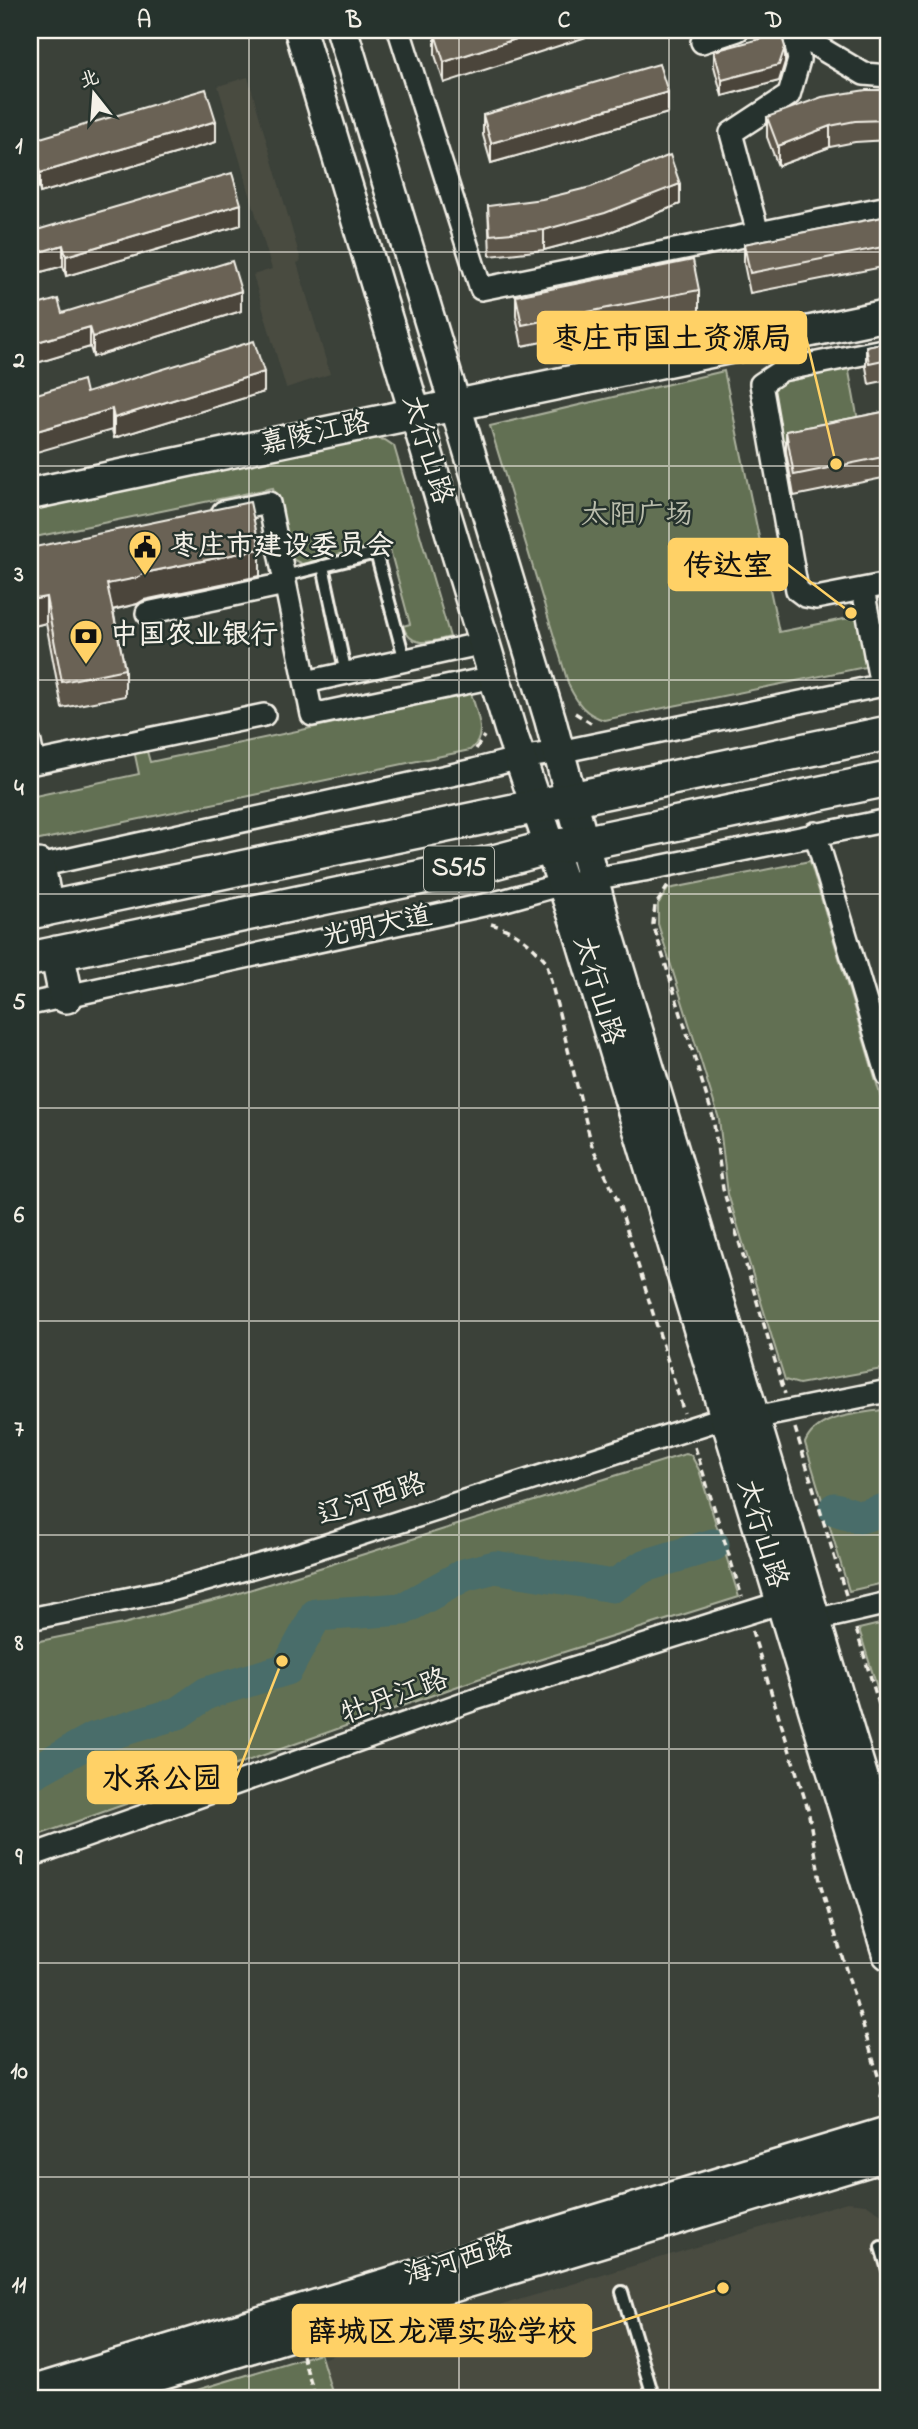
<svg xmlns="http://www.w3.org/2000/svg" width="918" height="2429" font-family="'Indie Flower','LXGW WenKai TC',sans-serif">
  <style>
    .built { fill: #494b41 }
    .green { fill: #627052; stroke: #abb09d; stroke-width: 2 }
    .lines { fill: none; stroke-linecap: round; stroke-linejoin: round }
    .river { stroke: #486d6b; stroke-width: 33 }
    .lane-casing { stroke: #f4f1e8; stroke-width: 16 }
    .street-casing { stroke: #f4f1e8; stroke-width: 26 }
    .secondary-casing { stroke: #f4f1e8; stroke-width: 35 }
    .primary-casing { stroke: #f4f1e8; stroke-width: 38 }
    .path { stroke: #f4f1e8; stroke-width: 3.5; stroke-dasharray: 7 5; stroke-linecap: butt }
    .lane { stroke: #26332d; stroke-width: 10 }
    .street { stroke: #26332d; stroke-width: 21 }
    .secondary { stroke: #26332d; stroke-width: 30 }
    .primary { stroke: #26332d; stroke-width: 33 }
    .wall { fill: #5c5448; stroke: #f4f1e8; stroke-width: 2 }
    .shaded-wall { fill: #4b453b; stroke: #f4f1e8; stroke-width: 2 }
    .building { fill: #6b6254; stroke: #f4f1e8; stroke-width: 2 }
    .grid { fill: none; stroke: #f4f1e8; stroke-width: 2; stroke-opacity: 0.55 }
    .labels { text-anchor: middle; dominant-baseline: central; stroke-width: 5; stroke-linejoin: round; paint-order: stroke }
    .shield { fill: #26332d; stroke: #b6b8b0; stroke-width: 2 }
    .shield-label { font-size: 26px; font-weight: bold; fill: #f4f1e8 }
    .street-label { font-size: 28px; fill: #f4f1e8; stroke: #26332d }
    .park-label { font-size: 28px; fill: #babdac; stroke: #26332d }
    .poi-label { font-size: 28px; font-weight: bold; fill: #f4f1e8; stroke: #26332d; text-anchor: start }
    .leader { fill: none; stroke: #ffd166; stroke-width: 2.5 }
    .callout-dot { fill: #ffd166; stroke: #26332d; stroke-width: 2.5 }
    .callout { fill: #ffd166; stroke: #ffd166; stroke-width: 2.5 }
    .callout-label { font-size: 30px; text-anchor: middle; font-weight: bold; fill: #111 }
    .neatline { fill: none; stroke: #f4f1e8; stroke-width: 2.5 }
    .grid-label { font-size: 23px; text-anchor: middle; font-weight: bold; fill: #f4f1e8 }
  </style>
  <rect width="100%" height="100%" fill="#3b4139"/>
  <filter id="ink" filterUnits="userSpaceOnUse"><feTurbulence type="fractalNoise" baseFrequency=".0143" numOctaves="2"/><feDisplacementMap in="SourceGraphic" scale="14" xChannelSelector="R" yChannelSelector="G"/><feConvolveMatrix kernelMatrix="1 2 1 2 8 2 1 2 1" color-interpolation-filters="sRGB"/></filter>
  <g filter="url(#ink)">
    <!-- built -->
    <path class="built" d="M248 77 301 261 297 263 330 374 286 388 253 275 272 269 218 86Z
      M847 2202 866 2204 888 2218V2399H334L321 2359Z"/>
    <!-- green -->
    <path class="green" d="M848 366 859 426 781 441 772 389 779 381Z
      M724 371 779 632 864 615 875 665 604 720C585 714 578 704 569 686L490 426Z
      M372 438 385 440 394 446 450 637C432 641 411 650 403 626L410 624 388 542 302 564 290 558 273 488 30 538V510Z
      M471 693C476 711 489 737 470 750L30 842V797L139 774 134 750 146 748 150 762 344 721V718Z
      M810 861 888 1121V1368L799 1384 785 1380 728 1194 719 1119 658 924V904L668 889Z
      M888 1409V1582L849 1591 805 1443C817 1414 860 1414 888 1409Z
      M685 1454 691 1455 699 1470 739 1597 478 1679 30 1838V1643L123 1624 223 1598Z
      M888 1622V1723L859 1629Z
      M320 2353 334 2399H167Z"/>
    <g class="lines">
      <!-- river -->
      <path class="river" d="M835 1509 860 1517 888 1509
        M30 1774 95 1738 178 1713 207 1693 287 1669 316 1615 403 1609 464 1575 495 1567 613 1586 644 1566 713 1545"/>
      <defs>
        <path id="lane" d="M323 566 346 674
          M284 576 376 553 405 661
          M881 2247 888 2270
          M622 2292 654 2399"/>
        <path id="street" d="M399 30 481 289 888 207
          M795 33 864 74 888 76
          M702 42 738 30
          M758 233 731 133 789 95 799 60 793 30
          M888 349 782 370 761 384 797 590 805 596 816 598 888 584
          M223 512 269 503 312 715 494 677
          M863 589 881 686
          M147 613 285 584
          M306 682 484 643
          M30 743 34 763 264 715
          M815 833 888 1076
          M30 868 474 770 520 758 559 752 888 684
          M30 1004 502 901 563 884 644 870 888 820
          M754 1418 888 1391
          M30 1619 175 1589 305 1552 726 1417
          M815 1620 888 1603
          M30 1856 475 1699 782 1602"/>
        <path id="secondary" d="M300 30 510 729 578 928 888 1954
          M342 30 550 719 604 921 888 1862
          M30 494 888 315
          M30 2392 888 2132
          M80 2399 888 2155"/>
        <path id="primary" d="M38 866 46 909
          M30 912 888 733
          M57 953 66 996
          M30 959 494 862 550 847 583 843 888 779"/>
      </defs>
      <!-- lane casing -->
      <use href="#lane" class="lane-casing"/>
      <!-- street casing -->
      <use href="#street" class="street-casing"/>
      <!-- secondary casing -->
      <use href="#secondary" class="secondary-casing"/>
      <!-- primary casing -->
      <use href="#primary" class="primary-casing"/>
      <!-- path -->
      <path class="path" d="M575 713 594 725
        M476 749 484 736
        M668 886 655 906 653 924 713 1117 723 1189 785 1394
        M491 924C517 932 529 941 546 961L592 1146 619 1204 684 1413
        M795 1428 846 1595
        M695 1447 742 1597
        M856 1629 888 1734
        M752 1631 808 1809 821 1887 883 2092 881 2096 886 2111
        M302 2355 316 2399"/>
      <!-- lane -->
      <use href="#lane" class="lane"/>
      <!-- street -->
      <use href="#street" class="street"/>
      <!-- secondary -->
      <use href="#secondary" class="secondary"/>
      <!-- primary -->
      <use href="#primary" class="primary"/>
    </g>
    <!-- wall -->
    <path class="wall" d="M449 30 444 83 435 55V34Z
      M714 51 785 62 779 81 722 96 714 66Z
      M888 90V140L855 142 830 147 778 166 767 137V117Z
      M668 113 491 163 483 135V115Z
      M30 141 216 142 40 193Z
      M680 204 605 234 544 250 490 256 488 206Z
      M888 216V266L750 293 744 264V244Z
      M30 218 37 230 241 225 66 276 63 266 30 275Z
      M699 290V311L522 346 516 316V296Z
      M30 307 62 313 241 311 93 357 90 347 30 365Z
      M888 342V380L869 384 866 367V346Z
      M264 392 114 438 112 430 86 393Z
      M888 411V477L794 496 786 451V431Z
      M30 548 260 576 144 600 137 604 113 610 125 669V696L62 708 46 623 30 627Z"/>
    <!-- shaded-wall -->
    <path class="shaded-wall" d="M544 30H608L444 83V62Z
      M785 47V62L779 81 722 96V80Z
      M668 92V113L491 163V143Z
      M216 121V142L40 193V173Z
      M830 126V147L778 166V146Z
      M38 166V187L30 189V168Z
      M680 184V204L605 234 544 250V230Z
      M241 204V225L66 276V256Z
      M63 245V266L30 275V255Z
      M241 291V311L93 357V337Z
      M90 327V347L30 365V344Z
      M264 372V392L114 438V418Z
      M112 409V430L30 454V433Z
      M260 549V576L144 600 137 604 107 611V584L144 573Z
      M46 597V623L30 627V600Z"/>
    <!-- building -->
    <path class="building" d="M449 30H544L444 62 435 34Z
      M772 30H780L785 47 779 65 722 80 714 51 771 36V38Z
      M659 64 668 92 491 143 483 115Z
      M206 89 216 121 40 173 38 166 30 168V141Z
      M866 90H888V120L855 121 830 126 778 146 767 117 822 97Z
      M670 155 680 184 605 213 544 230 490 235 488 206 542 199 591 187Z
      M232 173 241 204 66 256 63 245 30 255V218L33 217 37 230Z
      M888 216V246L750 273 744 244Z
      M693 260 699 290 522 325 516 296Z
      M232 261 241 291 93 337 90 327 30 344V307L58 299 62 313Z
      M254 341 264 372 114 418 112 409 30 433V396L83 380 86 393Z
      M888 342V359L869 363 866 346Z
      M888 411V456L794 475 786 431Z
      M250 502 260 549 144 573 137 578 107 584 125 669 62 682 46 597 30 600V548Z"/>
  </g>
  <!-- grid -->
  <path class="grid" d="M249 30V2399M459 30V2399M669 30V2399M30 252H888M30 466H888M30 680H888M30 894H888M30 1108H888M30 1321H888M30 1535H888M30 1749H888M30 1963H888M30 2177H888"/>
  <!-- icons -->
  <defs>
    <symbol id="civic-pin" viewBox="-11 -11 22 30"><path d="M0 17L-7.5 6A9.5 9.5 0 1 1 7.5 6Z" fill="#ffd166" stroke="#26332d"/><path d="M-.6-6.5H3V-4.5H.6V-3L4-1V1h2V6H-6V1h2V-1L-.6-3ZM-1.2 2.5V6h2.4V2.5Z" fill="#111"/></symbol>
    <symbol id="bank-pin" viewBox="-11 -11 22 30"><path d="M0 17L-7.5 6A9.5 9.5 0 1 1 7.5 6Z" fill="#ffd166" stroke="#26332d"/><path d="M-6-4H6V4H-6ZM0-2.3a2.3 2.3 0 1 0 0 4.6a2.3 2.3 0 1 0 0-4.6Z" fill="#111"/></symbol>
  </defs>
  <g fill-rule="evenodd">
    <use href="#civic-pin" x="126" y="528" width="38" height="52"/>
    <use href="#bank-pin" x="67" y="617" width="38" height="52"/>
  </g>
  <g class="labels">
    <!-- shield labels -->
    <rect class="shield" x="424" y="846.5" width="70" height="45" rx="5"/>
    <g class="shield-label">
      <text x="459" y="869">S515</text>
    </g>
    <!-- street labels -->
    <g class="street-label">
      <text transform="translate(315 435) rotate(-12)">嘉陵江路</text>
      <text transform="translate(426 450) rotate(73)">太行山路</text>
      <text transform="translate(377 928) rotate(-12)">光明大道</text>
      <text transform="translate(597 991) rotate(73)">太行山路</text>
      <text transform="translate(372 1501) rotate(-18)">辽河西路</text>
      <text transform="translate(761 1534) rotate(73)">太行山路</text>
      <text transform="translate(395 1698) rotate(-20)">牡丹江路</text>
      <text transform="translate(459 2262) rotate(-17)">海河西路</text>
    </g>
    <!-- park labels -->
    <g class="park-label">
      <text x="637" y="516">太阳广场</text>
    </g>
    <!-- poi labels -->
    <g class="poi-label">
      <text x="170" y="547">枣庄市建设委员会</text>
      <text x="110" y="636">中国农业银行</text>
    </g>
  </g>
  <!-- callouts -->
  <path class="leader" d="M836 464L806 337M851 613L787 564M282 1661L236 1778M723 2288L591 2331"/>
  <g class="callout-dot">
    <circle cx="836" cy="464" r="7"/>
    <circle cx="851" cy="613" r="7"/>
    <circle cx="282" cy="1661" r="7"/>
    <circle cx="723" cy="2288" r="7"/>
  </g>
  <g class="callout">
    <rect x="538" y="312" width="268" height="51" rx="7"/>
    <rect x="669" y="539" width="118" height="51" rx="7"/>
    <rect x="88" y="1752" width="148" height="51" rx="7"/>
    <rect x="293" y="2305" width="298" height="51" rx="7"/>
  </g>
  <g class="callout-label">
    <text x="672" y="348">枣庄市国土资源局</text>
    <text x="728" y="575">传达室</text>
    <text x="162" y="1788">水系公园</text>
    <text x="442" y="2341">薛城区龙潭实验学校</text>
  </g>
  <!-- margin -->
  <rect width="918" height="2429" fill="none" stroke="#26332d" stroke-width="77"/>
  <!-- north arrow -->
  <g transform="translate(94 94) rotate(343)" stroke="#26332d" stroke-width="5" paint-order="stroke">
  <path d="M0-5L12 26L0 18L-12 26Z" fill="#f4f1e8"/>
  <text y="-10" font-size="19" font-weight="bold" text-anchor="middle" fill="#f4f1e8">北</text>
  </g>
  <rect x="38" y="38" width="842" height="2352" class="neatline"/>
  <g class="grid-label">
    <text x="144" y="27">A</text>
    <text x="354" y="27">B</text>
    <text x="564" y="27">C</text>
    <text x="774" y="27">D</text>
    <text x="19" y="153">1</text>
    <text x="19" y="367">2</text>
    <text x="19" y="581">3</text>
    <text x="19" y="795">4</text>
    <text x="19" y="1009">5</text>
    <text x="19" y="1222">6</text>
    <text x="19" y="1436">7</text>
    <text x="19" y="1650">8</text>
    <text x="19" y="1864">9</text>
    <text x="19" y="2078">10</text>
    <text x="19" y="2292">11</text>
  </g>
</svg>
